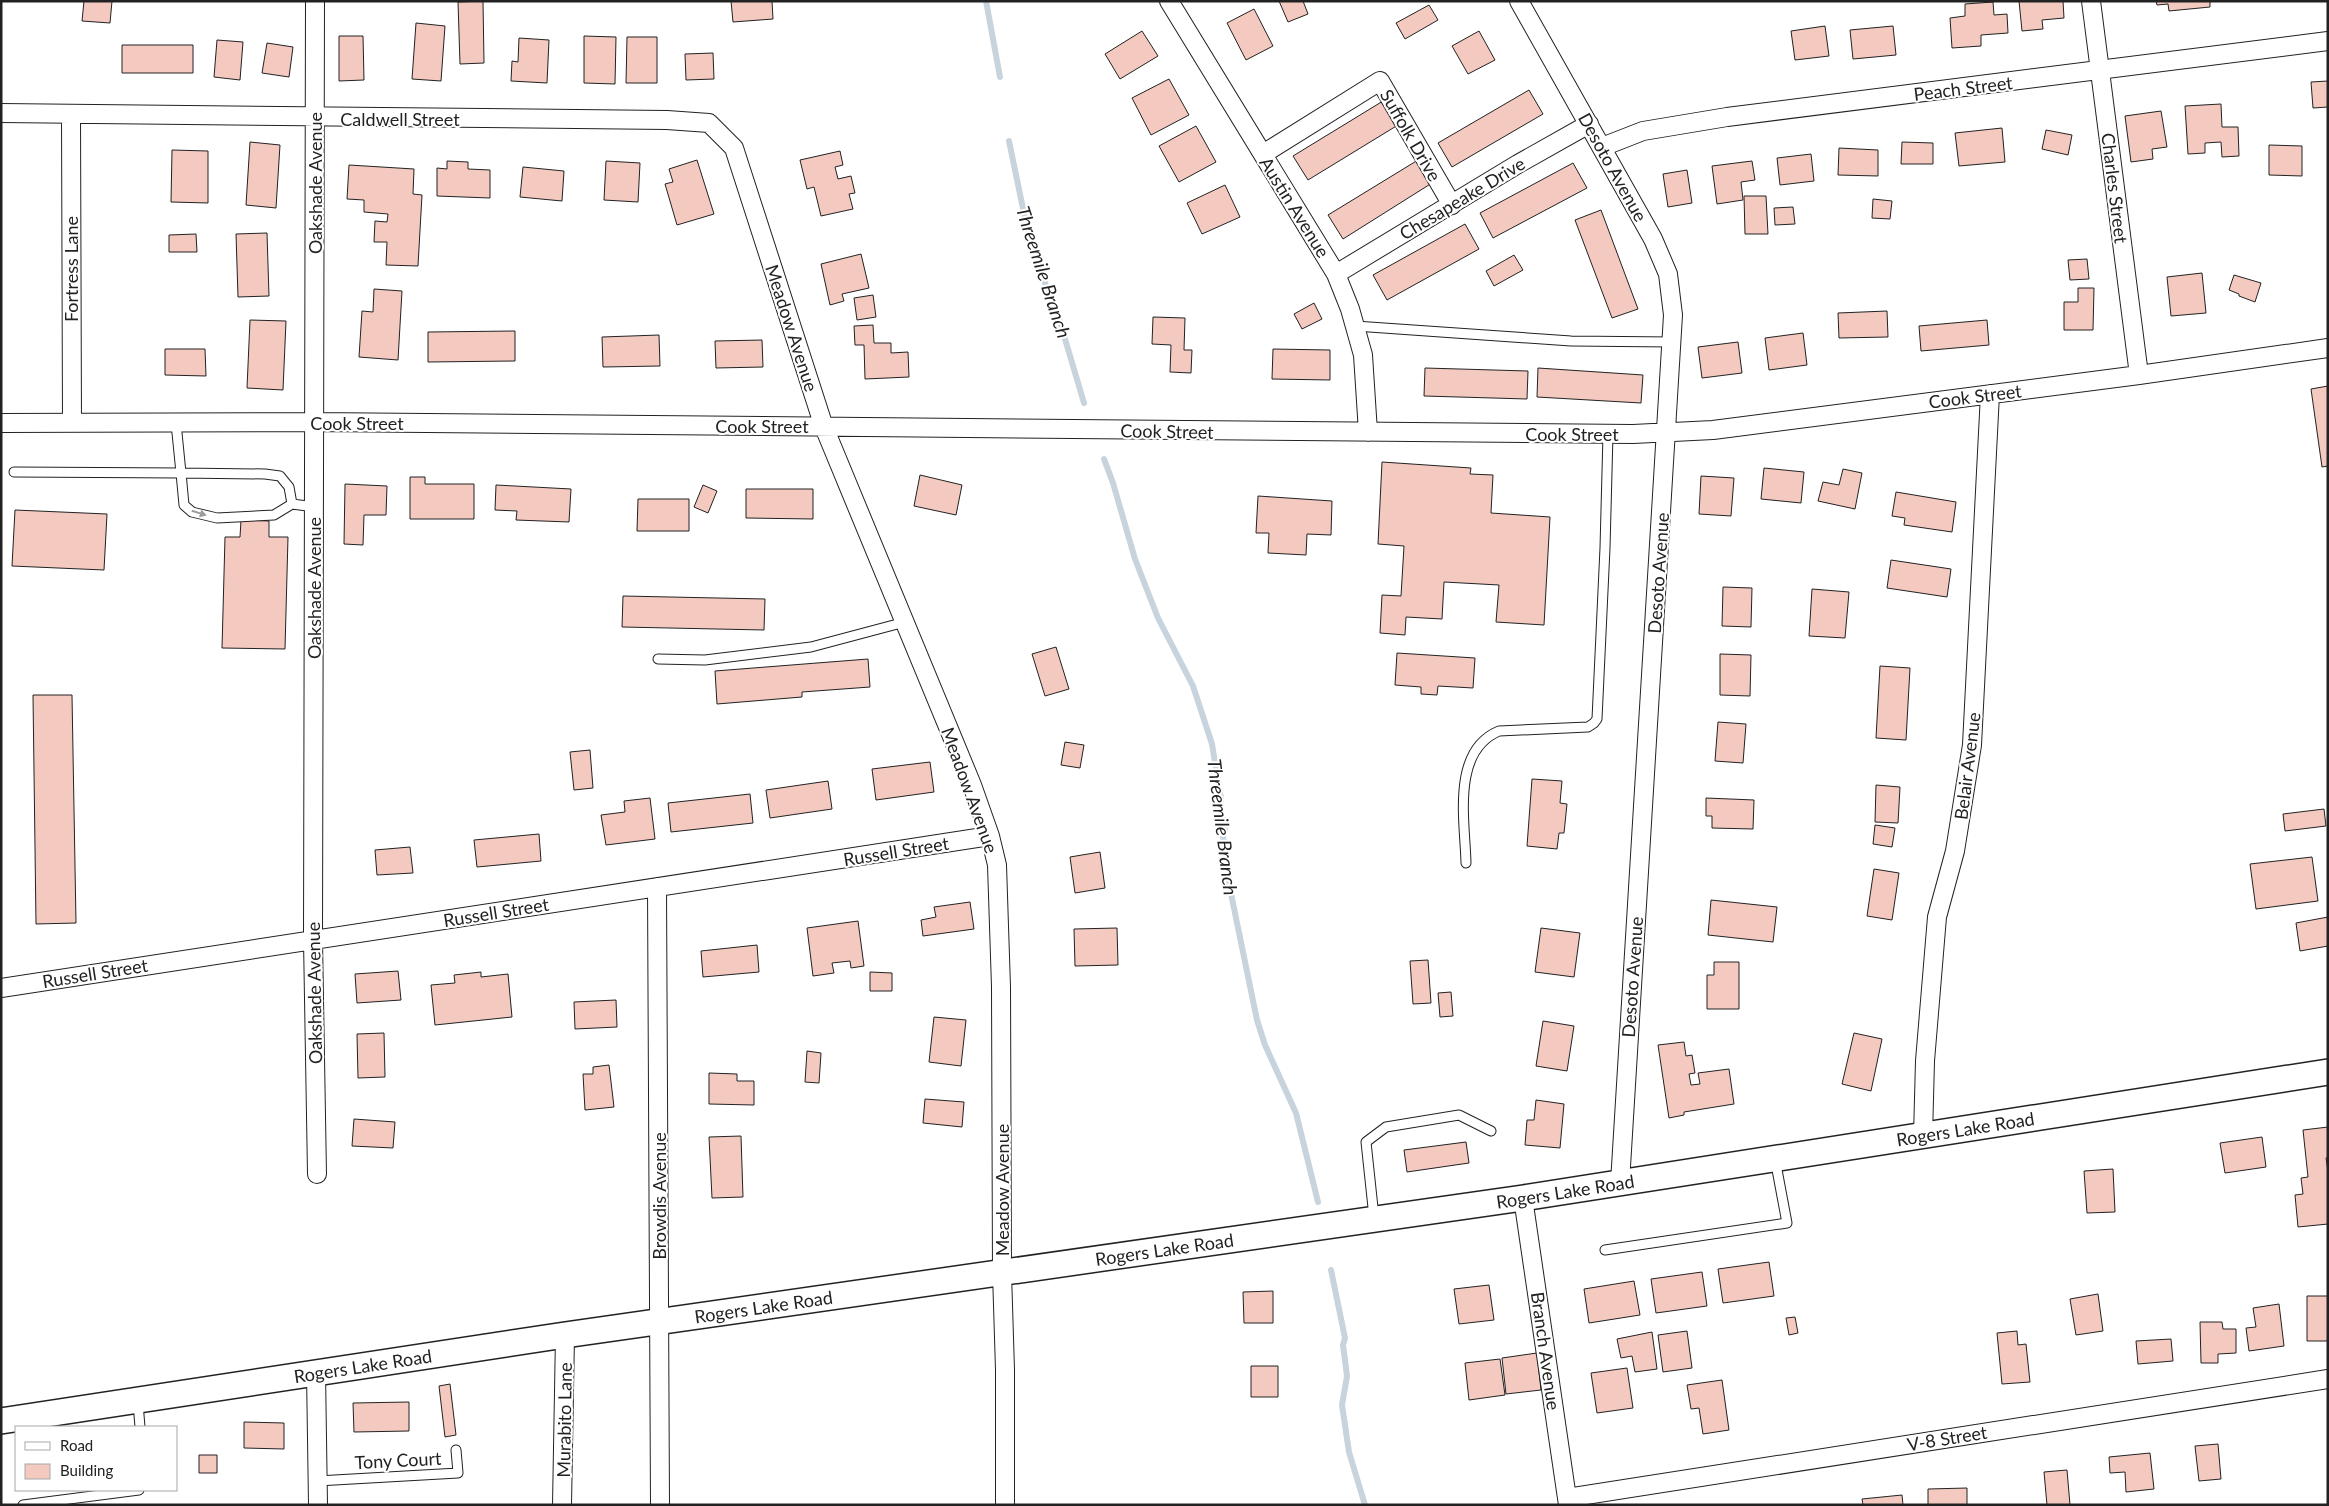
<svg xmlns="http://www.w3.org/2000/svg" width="2329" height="1506" font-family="Lato,sans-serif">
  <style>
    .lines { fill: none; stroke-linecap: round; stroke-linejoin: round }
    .stream { stroke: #c7d3dd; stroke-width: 6 }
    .building { fill: #f3c9c0; stroke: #222 }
    .service-casing { stroke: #222; stroke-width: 11 }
    .minor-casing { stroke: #222; stroke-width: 20 }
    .secondary-casing { stroke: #222; stroke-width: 28 }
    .service { stroke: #fff; stroke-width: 9 }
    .minor { stroke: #fff; stroke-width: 18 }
    .secondary { stroke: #fff; stroke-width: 25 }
    .oneway { fill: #9c9c9c }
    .labels { text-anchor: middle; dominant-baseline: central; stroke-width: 4; stroke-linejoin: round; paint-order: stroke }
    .street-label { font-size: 18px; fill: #222; stroke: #fff }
    .water-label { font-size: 19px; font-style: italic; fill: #222; stroke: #fff }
  </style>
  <rect width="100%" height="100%" fill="#fff"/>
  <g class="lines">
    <!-- stream -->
    <path class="stream" d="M986 1 1000 77
      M1009 141 1027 228 1053 307 1057 312 1084 403
      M1104 459 1113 483 1135 559 1158 618 1193 686 1212 744 1221 799 1220 806 1225 830 1223 837 1229 869V884L1257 1020 1265 1045 1296 1113 1318 1202
      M1331 1270 1345 1338 1343 1345 1347 1376 1342 1405 1349 1452 1365 1505"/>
  </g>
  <!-- building -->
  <path class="building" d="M84 1H112L110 23 82 21Z
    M483 1 484 63 460 64 458 2Z
    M731 1H772L773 19 733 22Z
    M1279 1H1303L1308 14 1288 22Z
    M2019 1H2063L2064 18 2042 20 2043 29 2022 31Z
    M2156 1H2210V7L2169 11 2168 4 2157 5Z
    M1993 2 1994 15 2007 14 2008 33 1981 35V46L1952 48 1950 18 1965 16V4Z
    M1429 5 1438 20 1405 39 1396 23Z
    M1254 9 1273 46 1246 60 1227 23Z
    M416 23 445 26 441 81 412 79Z
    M1825 26 1829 56 1795 60 1791 31Z
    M1893 26 1896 55 1853 59 1850 30Z
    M1142 31 1158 56 1120 79 1105 54Z
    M1479 31 1495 60 1468 74 1452 46Z
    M339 36H363L364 80 339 81Z
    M584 36 616 37 615 84 584 83Z
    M627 37H657V83H626Z
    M519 38 549 40 547 83 511 81 512 61 518 62Z
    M217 40 243 42 240 80 214 77Z
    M267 43 293 47 289 77 262 73Z
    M122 45H193V73H122Z
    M713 53 714 79 686 80 685 54Z
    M1169 79 1189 115 1151 135 1132 98Z
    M2328 81V107L2313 108 2311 82Z
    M1529 90 1543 114 1452 167 1438 143Z
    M1383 101 1398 125 1308 180 1293 156Z
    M2221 104 2222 127H2238L2239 156 2222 157 2221 142 2205 143V153L2188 154 2185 106Z
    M2161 111 2167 147 2152 149 2153 159 2131 162 2125 116Z
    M1196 126 1216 162 1179 182 1159 146Z
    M2002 128 2005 162 1959 166 1955 133Z
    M2046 130 2072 135 2068 155 2042 149Z
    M250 142 280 145 276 208 246 205Z
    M1902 142 1933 143V164H1901Z
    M2269 145 2302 146V176L2269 175Z
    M1839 148 1878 150V176L1838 175Z
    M172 150 208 151V203L171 202Z
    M840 151 843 165 835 167 838 179 851 176 855 193 849 194 853 209 821 216 814 187 807 189 800 160Z
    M1811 154 1814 181 1780 185 1777 158Z
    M697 160 714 214 677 225 665 184 673 182 669 169Z
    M1418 160 1432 183 1343 239 1328 215Z
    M447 161 468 162V169L490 170V198L437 196V168L447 169Z
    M606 161 640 163 638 202 604 200Z
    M1752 161 1755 180 1741 182 1743 200 1717 204 1712 166Z
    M1573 163 1587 188 1493 238 1480 213Z
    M349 165 414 169 413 194 422 195 418 266 386 265 387 242H374L375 221 387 222 388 214 364 212V200L347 199Z
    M523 167 564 171 562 201 520 197Z
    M1687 170 1692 203 1668 207 1663 174Z
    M1225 185 1240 217 1202 234 1187 203Z
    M1744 196H1766L1768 234H1745Z
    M1873 199 1892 201 1890 219 1872 218Z
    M1793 207 1795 224 1775 225 1774 208Z
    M1601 210 1638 309 1612 318 1575 220Z
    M1465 224 1479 249 1387 300 1373 275Z
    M267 233 269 296 238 297 236 234Z
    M196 234 197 252H169V235Z
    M861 254 869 288 842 294 844 301 830 305 821 264Z
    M1514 255 1523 270 1494 286 1486 271Z
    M2087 259 2089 279 2070 280 2068 260Z
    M2202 273 2206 313 2171 316 2167 277Z
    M2234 275 2261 283 2255 302 2239 296V294L2229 290Z
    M2078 288H2094L2093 330H2064V302H2078Z
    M374 289 402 291 398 360 359 357 362 311 373 312Z
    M873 295 876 317 857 320 854 298Z
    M1314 303 1322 319 1302 329 1294 314Z
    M1887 311 1888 337 1839 338 1838 313Z
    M1153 317 1185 318 1184 350H1192L1191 373 1170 372 1171 345 1152 344Z
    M250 320 286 321 283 390 247 388Z
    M1987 320 1989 345 1921 351 1919 326Z
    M873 325 874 343H891V353L908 352 909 377 865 379 864 345H855L854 326Z
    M515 331V361L428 362V332Z
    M1803 333 1807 365 1769 370 1765 338Z
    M659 335 660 366 603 367 602 337Z
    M762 340 763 367 716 368 715 341Z
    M1738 342 1742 373 1702 378 1698 347Z
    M165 349H205L206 376 165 375Z
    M1273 349 1330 350V380L1272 379Z
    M1425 368 1528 371 1527 399 1424 396Z
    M1538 368 1643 375 1641 403 1537 397Z
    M2328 386V466L2322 467 2311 389Z
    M1382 462 1471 468 1470 474 1493 475 1491 513 1550 517 1544 625 1496 622 1499 585 1444 582 1442 619 1406 617 1405 635 1380 633 1382 595 1401 596 1404 546 1378 544Z
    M1764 468 1804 472 1801 503 1761 499Z
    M1843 469 1862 473 1855 509 1818 501 1823 482 1839 485Z
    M920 475 962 485 956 515 914 506Z
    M1701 476 1734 478 1731 516 1699 514Z
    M410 477H425V484H474V519H410Z
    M345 484 387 486 386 515H364L363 545 344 544Z
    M496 485 571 489 569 522 516 520 517 511 495 510Z
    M703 485 717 491 708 513 694 507Z
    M746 489H813V519L746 518Z
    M1896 492 1956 502 1952 532 1904 525 1905 518 1892 516Z
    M1258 496 1332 501 1331 535 1307 534 1306 555 1268 553 1269 533H1256Z
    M638 499H689V531H637Z
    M15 510 107 514 104 570 12 566Z
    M241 520 269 521V537H288L285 649 222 648 225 537H240Z
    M1891 560 1951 569 1947 597 1887 588Z
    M1723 587 1752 588 1751 627 1722 626Z
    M1812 589 1849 592 1845 638 1809 636Z
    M623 596 765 599 764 630 622 627Z
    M1056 647 1069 689 1045 696 1032 654Z
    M1397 653 1475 658 1473 688 1438 686 1437 695 1421 694V687L1395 685Z
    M1720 654 1751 655 1750 696 1720 695Z
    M868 659 870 687 802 692V697L717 704 715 671Z
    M1880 666 1910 668 1906 740 1876 738Z
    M33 695H72L76 923 36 924Z
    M1718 722 1746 724 1743 763 1715 761Z
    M1065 742 1084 745 1080 768 1061 765Z
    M590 750 593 788 574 790 570 752Z
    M930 762 934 792 876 800 872 769Z
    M1532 779 1562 781 1560 803 1567 804 1564 833H1559L1557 849 1527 846Z
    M828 781 832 809 770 818 766 790Z
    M1876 785 1900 787 1898 823 1875 822Z
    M750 794 753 823 671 832 668 803Z
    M650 798 655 839 606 845 601 815 625 812 624 801Z
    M1706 798 1754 800 1753 829 1712 828V816H1706Z
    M2324 809 2326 826 2285 831 2283 814Z
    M1875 825 1895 828 1892 847 1873 844Z
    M539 834 541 861 477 867 474 840Z
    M410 847 413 873 377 875 375 850Z
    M1100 852 1105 888 1075 893 1070 857Z
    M2312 857 2318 901 2256 909 2250 864Z
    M1874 869 1899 873 1892 920 1867 916Z
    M1711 900 1777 907 1773 942 1708 935Z
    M970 902 974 929 923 936 921 920 936 917 934 907Z
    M2328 917V946L2300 951 2296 923Z
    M858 921 864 966 851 968 850 961 832 963 834 973 813 976 807 928Z
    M1117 928 1118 965 1075 966 1074 929Z
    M1541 928 1580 933 1574 977 1535 972Z
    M757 945 759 972 703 977 701 951Z
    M1428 960 1431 1003 1413 1004 1410 961Z
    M1714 962H1739V1009H1707V975H1714Z
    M398 971 401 1000 357 1003 355 974Z
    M481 972V977L508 974 512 1017 435 1025 431 985 455 983 454 975Z
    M870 972 892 973V991H870Z
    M1451 992 1453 1016 1440 1017 1438 993Z
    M616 1000 617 1027 575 1029 574 1002Z
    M934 1017 966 1020 961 1066 929 1062Z
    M1543 1021 1574 1026 1567 1071 1536 1066Z
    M384 1033 385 1077 358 1078 357 1034Z
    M1854 1033 1882 1039 1871 1091 1842 1084Z
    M1684 1042 1686 1056 1692 1055 1695 1073 1689 1074 1691 1085 1700 1084 1698 1073 1729 1069 1734 1104 1684 1112V1115L1669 1118 1658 1045Z
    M807 1051 821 1053 819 1083 805 1082Z
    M609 1065 614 1107 585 1110 583 1074H593V1067Z
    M709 1073 737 1074V1081H754V1105L709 1104Z
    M925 1099 964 1102 962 1127 923 1123Z
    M1536 1100 1564 1104 1560 1148 1525 1145 1527 1120H1534Z
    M354 1119 395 1122 393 1148 352 1146Z
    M2328 1127V1157L2326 1158 2328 1171V1224L2298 1227 2295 1195 2303 1194 2301 1178 2308 1177 2303 1130Z
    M741 1136 743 1197 712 1198 709 1137Z
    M2262 1137 2266 1167 2225 1173 2220 1143Z
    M1466 1142 1469 1163 1407 1172 1404 1150Z
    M2113 1169 2115 1212 2087 1213 2084 1171Z
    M1769 1262 1774 1296 1723 1303 1718 1269Z
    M1702 1272 1707 1306 1656 1313 1651 1279Z
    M1634 1281 1640 1315 1589 1323 1584 1289Z
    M1489 1285 1494 1320 1459 1324 1454 1289Z
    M1273 1291V1323H1244L1243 1292Z
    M2098 1294 2103 1331 2076 1335 2070 1299Z
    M2307 1296H2328V1341H2307Z
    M2279 1304 2284 1346 2249 1351 2246 1328 2256 1327 2253 1308Z
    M1795 1317 1798 1333 1789 1335 1786 1318Z
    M2200 1322H2222L2223 1329H2236V1353L2218 1354V1363H2201Z
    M1687 1331 1692 1368 1663 1372 1658 1335Z
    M2017 1331 2018 1345 2026 1344 2030 1382 2002 1384 1997 1333Z
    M1652 1332 1657 1369 1635 1372 1632 1356 1621 1358 1617 1339Z
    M2171 1339 2173 1361 2138 1364 2136 1341Z
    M1537 1353 1541 1390 1506 1394 1502 1358Z
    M1500 1359 1505 1395 1469 1400 1465 1363Z
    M1251 1366H1278V1397H1251Z
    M1627 1368 1633 1408 1597 1413 1591 1373Z
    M1722 1380 1729 1430 1703 1434 1699 1408 1691 1409 1687 1385Z
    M450 1384 456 1435 445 1437 439 1386Z
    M409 1402V1431L354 1432 353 1403Z
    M244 1422 284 1423V1449L244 1448Z
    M2218 1444 2221 1479 2199 1481 2195 1446Z
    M2150 1453 2154 1489 2126 1492 2125 1472 2110 1473 2109 1457Z
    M199 1455H217V1473H199Z
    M2067 1470 2070 1505H2047L2044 1472Z
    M1967 1488V1505H1928V1489Z
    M1902 1495 1903 1505H1863L1862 1499Z"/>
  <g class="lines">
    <defs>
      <path id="service" d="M1355 326 1571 341 1672 342
        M176 423 181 473 265 474 280 476 289 487 292 504
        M14 472 181 473 184 505 192 512 217 518 274 515 292 504 315 507
        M658 659 705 660 811 647 905 622
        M1466 863C1465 821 1451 751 1499 731L1588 727 1594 723 1597 719 1605 548 1608 434
        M1374 1217 1366 1142 1386 1127 1459 1115 1491 1131
        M1605 1250 1787 1223 1775 1159
        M138 1403 140 1427
        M317 1481 458 1473 456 1450
        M23 1505 139 1490"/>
      <path id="minor" d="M315 1 313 940 317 1174
        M1169 1 1336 274 1350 309 1363 355 1368 432
        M1519 1 1653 239 1668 274 1673 315 1620 1183
        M2091 1 2139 375
        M1 113 667 120 709 123 734 148 824 427 972 785 990 836 997 865 1001 987 1002 1273 1005 1370V1505
        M71 114 72 423
        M1602 147 1643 131 1727 117 2328 41
        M1263 154 1380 81 1452 205
        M1336 274 1518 164 1589 124
        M1 423 315 422 1633 434 1713 430 2139 375 2328 348
        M657 887 660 1505
        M1 988 990 836
        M1923 1136 1925 1061 1937 917 1955 851 1972 745 1990 394
        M1523 1198 1568 1505
        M316 1372 318 1505
        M1567 1498 2328 1379
        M562 1505 565 1335"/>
      <g id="secondary">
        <path id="s1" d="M1 1421 565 1335 1523 1198 2328 1072"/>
      </g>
    </defs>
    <!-- service casing -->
    <use href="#service" class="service-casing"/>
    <!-- minor casing -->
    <use href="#minor" class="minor-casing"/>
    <!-- secondary casing -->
    <use href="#secondary" class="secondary-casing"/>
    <!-- service -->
    <use href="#service" class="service"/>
    <!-- minor -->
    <use href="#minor" class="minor"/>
    <!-- secondary -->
    <use href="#secondary" class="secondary"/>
  </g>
  <!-- one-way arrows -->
  <defs><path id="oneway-solid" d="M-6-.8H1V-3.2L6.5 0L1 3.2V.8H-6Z" transform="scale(1.25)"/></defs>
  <use class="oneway" href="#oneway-solid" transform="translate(199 513) rotate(17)"/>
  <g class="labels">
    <!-- street labels -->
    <g class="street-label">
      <text transform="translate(1963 88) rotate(-7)">Peach Street</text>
      <text x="400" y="119">Caldwell Street</text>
      <text transform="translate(1411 135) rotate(60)">Suffolk Drive</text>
      <text transform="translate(1613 167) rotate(61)">Desoto Avenue</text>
      <text transform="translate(315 183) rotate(-90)">Oakshade Avenue</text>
      <text transform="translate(2115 188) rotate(83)">Charles Street</text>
      <text transform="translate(1462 198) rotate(-31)">Chesapeake Drive</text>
      <text transform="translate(1295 207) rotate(58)">Austin Avenue</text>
      <text transform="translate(71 269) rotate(-90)">Fortress Lane</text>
      <text transform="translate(792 328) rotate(72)">Meadow Avenue</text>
      <text transform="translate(1975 396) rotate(-7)">Cook Street</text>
      <text x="357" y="423">Cook Street</text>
      <text x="762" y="426">Cook Street</text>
      <text transform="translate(1167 431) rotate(1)">Cook Street</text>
      <text x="1572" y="434">Cook Street</text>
      <text transform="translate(1658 573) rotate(-86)">Desoto Avenue</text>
      <text transform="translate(314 588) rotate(-90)">Oakshade Avenue</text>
      <text transform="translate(1967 766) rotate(-83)">Belair Avenue</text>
      <text transform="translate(970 790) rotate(70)">Meadow Avenue</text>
      <text transform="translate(896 851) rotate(-9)">Russell Street</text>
      <text transform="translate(496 912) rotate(-9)">Russell Street</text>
      <text transform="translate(95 973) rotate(-9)">Russell Street</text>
      <text transform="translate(1632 977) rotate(-86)">Desoto Avenue</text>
      <text transform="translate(314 993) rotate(-91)">Oakshade Avenue</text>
      <text stroke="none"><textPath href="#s1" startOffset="1986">Rogers Lake Road</textPath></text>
      <text transform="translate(1002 1190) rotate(-90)">Meadow Avenue</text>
      <text stroke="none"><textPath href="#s1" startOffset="1581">Rogers Lake Road</textPath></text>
      <text transform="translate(659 1196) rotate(-90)">Browdis Avenue</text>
      <text stroke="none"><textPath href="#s1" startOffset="1176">Rogers Lake Road</textPath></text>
      <text stroke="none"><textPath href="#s1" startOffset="771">Rogers Lake Road</textPath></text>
      <text transform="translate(1546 1351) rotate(82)">Branch Avenue</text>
      <text stroke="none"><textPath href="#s1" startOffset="366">Rogers Lake Road</textPath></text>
      <text transform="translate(564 1420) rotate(-89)">Murabito Lane</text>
      <text transform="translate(1947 1438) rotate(-9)">V-8 Street</text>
      <text transform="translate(398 1460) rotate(-3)">Tony Court</text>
    </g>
    <!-- water labels -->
    <g class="water-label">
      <text transform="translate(1044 272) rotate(72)">Threemile Branch</text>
      <text transform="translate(1223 827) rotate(83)">Threemile Branch</text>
    </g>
  </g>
  <!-- border -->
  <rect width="2329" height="1506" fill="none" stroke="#222222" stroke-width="5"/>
  <!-- legend -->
  <rect x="15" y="1426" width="162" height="65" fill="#ffffff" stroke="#a7a7a7"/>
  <rect x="25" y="1442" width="25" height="8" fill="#ffffff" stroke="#a7a7a7"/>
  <text x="60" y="1451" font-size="15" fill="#222222">Road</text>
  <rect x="25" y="1464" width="25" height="15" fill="#f3c9c0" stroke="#a7a7a7"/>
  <text x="60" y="1476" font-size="15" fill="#222222">Building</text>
</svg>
